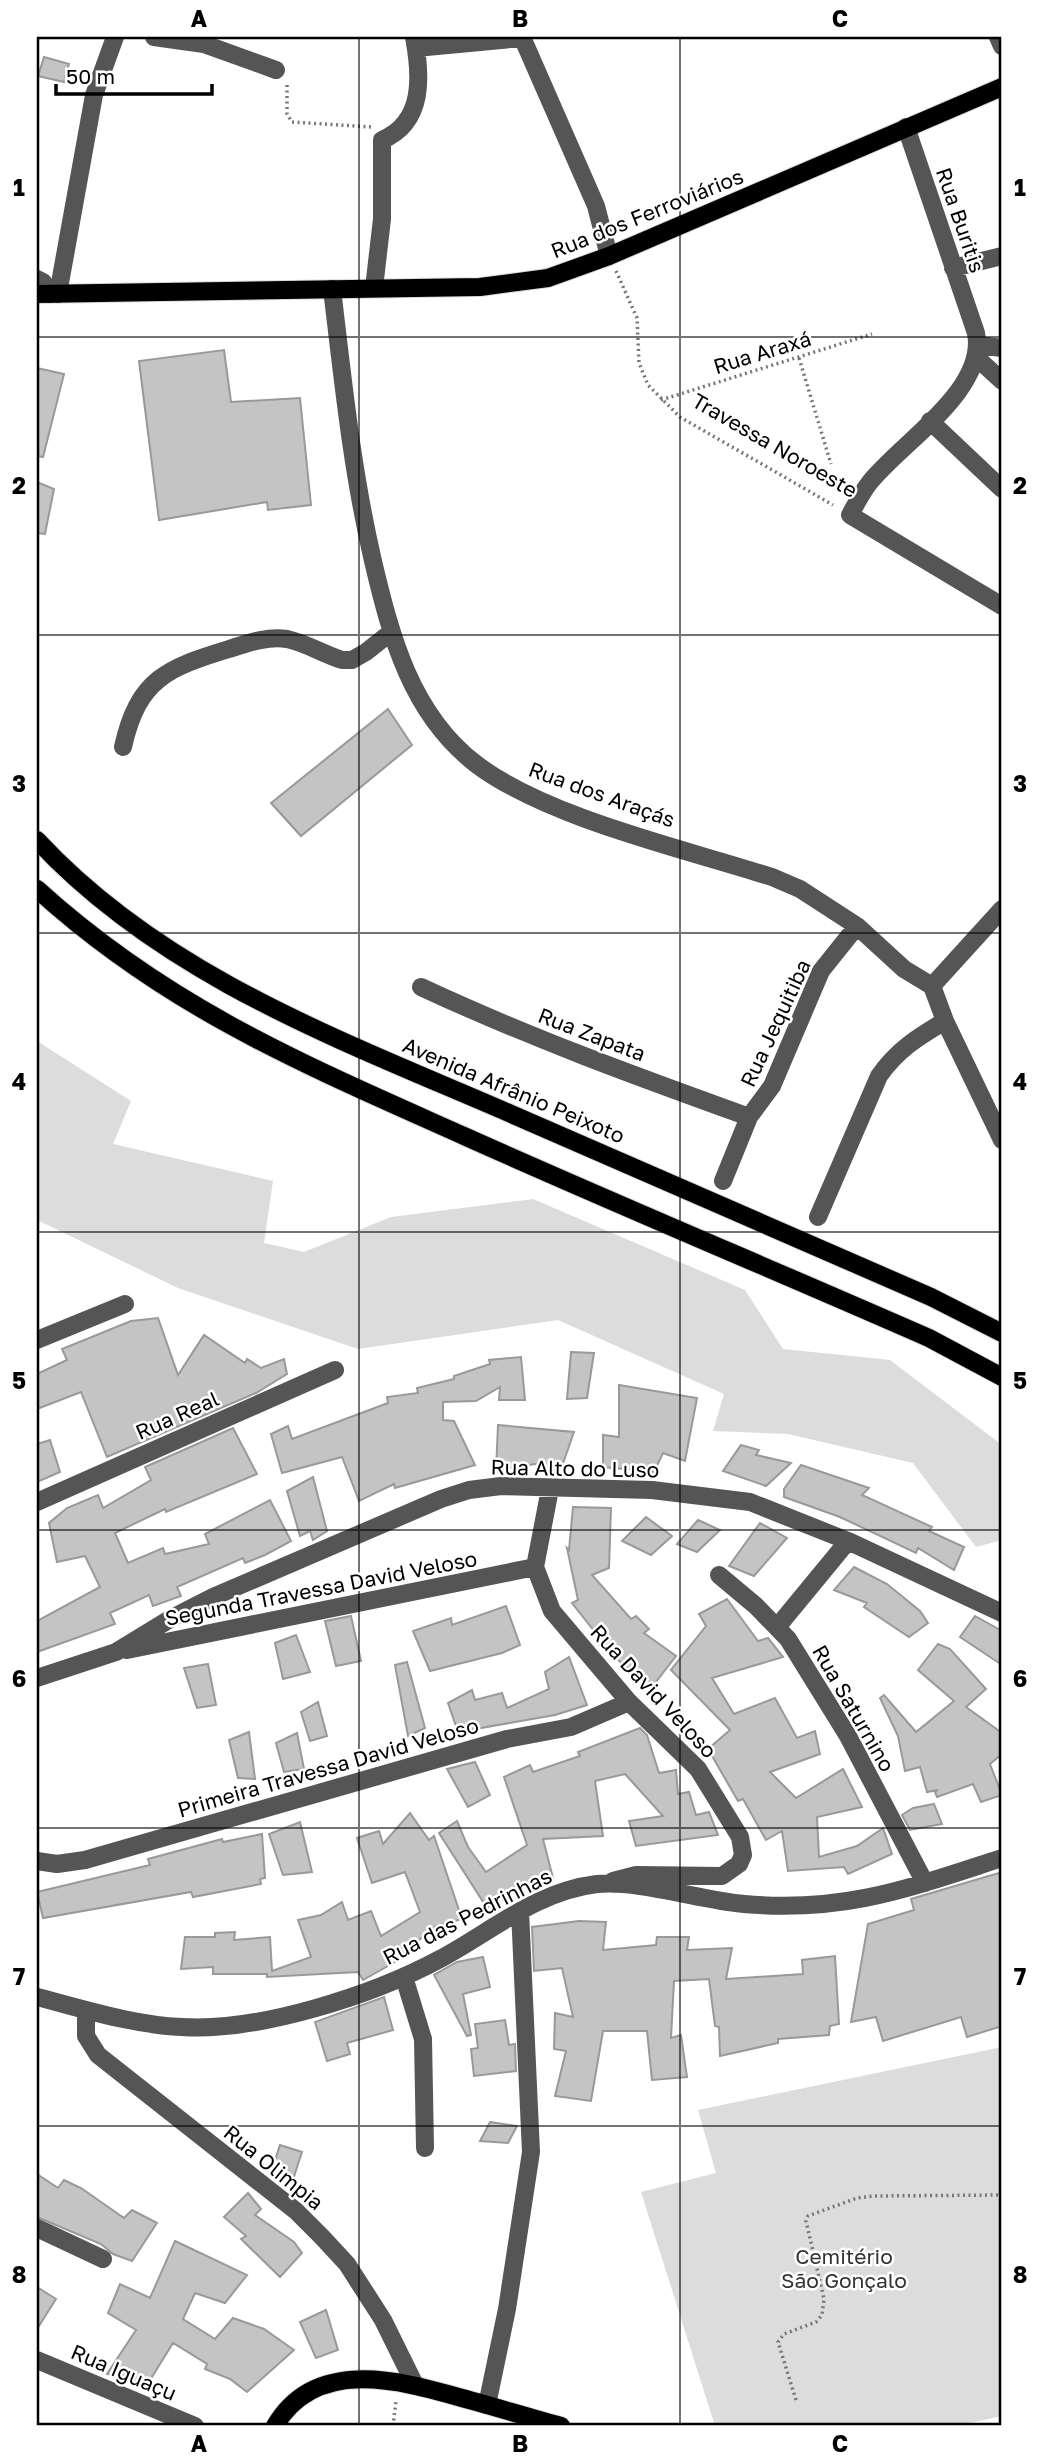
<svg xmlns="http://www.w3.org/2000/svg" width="1039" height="2463" font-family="'Golos Text',sans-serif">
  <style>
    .green { fill: #dcdcdc }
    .building { fill: #c4c4c4; stroke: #999; stroke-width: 2 }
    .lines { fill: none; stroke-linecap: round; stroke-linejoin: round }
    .major-casing { stroke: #dbdbdb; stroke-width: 20 }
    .path { stroke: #777; stroke-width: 3.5; stroke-dasharray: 2 3.5; stroke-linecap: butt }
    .minor { stroke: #555; stroke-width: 18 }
    .major { stroke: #000; stroke-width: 18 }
    .grid { fill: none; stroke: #000; stroke-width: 2; stroke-opacity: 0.55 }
    .labels { text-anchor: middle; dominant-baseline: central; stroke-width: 5; stroke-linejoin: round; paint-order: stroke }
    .street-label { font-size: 21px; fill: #000; stroke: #fff }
    .park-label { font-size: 21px; fill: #333; stroke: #fff }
    .neatline { fill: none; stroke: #000; stroke-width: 2.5 }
    .grid-label { font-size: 23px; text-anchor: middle; font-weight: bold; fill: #000 }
  </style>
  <rect width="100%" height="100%" fill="#fff"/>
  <!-- green -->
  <path class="green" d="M37 1041 131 1101 113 1144 273 1181 264 1243 304 1252 391 1217 533 1199 745 1290 783 1349 890 1360 1002 1445V1540L976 1547 913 1463 788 1434 713 1431 724 1394 558 1320 358 1349 178 1288 37 1220Z
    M1002 2047V2416L956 2426H715L641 2192 716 2173 698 2110Z"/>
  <!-- building -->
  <path class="building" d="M44 57 69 64 64 82 38 76Z
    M224 350 231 402 300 398 311 505 268 510 267 502 159 520 139 361Z
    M37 368 64 374 43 457 37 456Z
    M37 482 54 489 45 534 37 533Z
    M388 709 412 745 301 836 271 803Z
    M158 1318 178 1375 204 1335 245 1363 247 1359 261 1368 284 1359 287 1374 256 1393 107 1457 81 1392 37 1409V1374L67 1360 62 1349 131 1321Z
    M571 1352 594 1353 587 1398 567 1399Z
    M521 1357 525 1400H499L500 1387 476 1401 443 1402V1420L454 1421 475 1465 395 1488 394 1484 359 1501 342 1457 282 1473 271 1434 288 1426 292 1439 388 1403 387 1397 418 1393 417 1388 454 1379V1376L490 1364 489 1360Z
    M619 1385 697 1398 685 1461 663 1453 654 1472 603 1467V1435L619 1437Z
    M498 1425 574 1432 560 1472 541 1471 542 1463 496 1470Z
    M233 1428 257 1474 166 1512 165 1509 115 1533 128 1563 163 1548 165 1554 209 1544 205 1534 270 1500 291 1541 265 1555 245 1563 243 1558 177 1587 181 1596 153 1606 149 1595 110 1613 115 1624 37 1652V1621L100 1587 85 1556 57 1562 49 1523 67 1508 98 1495 103 1508 151 1480 145 1467Z
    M50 1440 60 1472 37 1482V1444Z
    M741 1445 759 1450 756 1455 791 1463 766 1486 723 1471Z
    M801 1465 869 1488 862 1495 932 1527 929 1531 964 1547 954 1570 918 1548 916 1553 840 1517 784 1497V1489Z
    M313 1477 327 1531 313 1540 310 1531 300 1536 287 1491Z
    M573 1507 611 1508 609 1568 592 1575 631 1619 636 1616 649 1629 644 1633 676 1656 652 1687 598 1644 602 1641 572 1603 578 1600 567 1548 569 1550Z
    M646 1517 672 1536 651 1555 622 1541Z
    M698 1520 720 1530 697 1552 677 1544Z
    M760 1523 787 1538 754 1576 729 1566Z
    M854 1567 887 1584 920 1611 928 1623 909 1637 864 1607 867 1603 834 1590Z
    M727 1599 758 1641 768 1638 783 1657 712 1678 734 1714 775 1698 797 1738 815 1731 820 1754 770 1772 796 1798 843 1769 862 1807 817 1817 819 1857 857 1846 883 1828 892 1854 848 1874 844 1867 788 1871 782 1831 766 1840 743 1799 738 1801 708 1749 730 1730 671 1670 706 1626 699 1614Z
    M506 1606 520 1645 502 1653 430 1671 413 1631 451 1618 452 1625Z
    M351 1616 361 1661 336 1666 325 1621Z
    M975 1616 1002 1631V1665L960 1637Z
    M296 1635 310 1672 283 1679 275 1643Z
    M938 1644 950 1649 986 1689 966 1707 1002 1733V1754L990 1764 1002 1795 981 1802 973 1784 937 1797 935 1792 938 1790 927 1792 920 1767 905 1771 898 1736 880 1698 884 1695 916 1732 954 1701 918 1670Z
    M569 1657 587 1705 555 1715 458 1732 448 1703 472 1690 475 1700 502 1693 507 1708 549 1689 545 1672Z
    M407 1662 425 1728 408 1736 395 1665Z
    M208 1664 216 1705 197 1708 184 1668Z
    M318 1702 327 1736 310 1741 301 1712Z
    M640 1728 647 1735 659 1773 676 1770 678 1794 689 1792 696 1815 709 1812 718 1835 636 1846 629 1821 663 1816 625 1774 595 1781 603 1836 543 1839 553 1878 515 1887 487 1908 439 1833 457 1821 468 1847 486 1872 527 1845 504 1777 530 1765 533 1772 580 1756 578 1752Z
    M249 1732 255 1779 238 1778 229 1740Z
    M297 1733 304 1769 284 1772 276 1743Z
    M475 1762 490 1795 468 1807 447 1769Z
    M934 1804 942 1824 910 1830 902 1815 913 1808Z
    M410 1813 429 1840 434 1836 462 1919 436 1926 408 1949 411 1953 363 1980 358 1972 267 1977V1974H213V1967L181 1969 185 1937H215V1933L235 1932 234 1940 270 1937 272 1971 311 1957 298 1920 321 1915 342 1902 348 1920 371 1911 381 1936 420 1912 405 1872 372 1883 357 1838 379 1831 383 1844Z
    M300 1822 312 1872 283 1875 269 1834Z
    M262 1834 265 1878 260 1879 261 1884 193 1897 191 1892 43 1918 37 1892 150 1865 148 1859 222 1839 223 1842Z
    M1002 1872V2026L967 2037 961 2017 883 2041 876 2017 851 2022 868 1924 914 1910 911 1899Z
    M579 1921 606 1922 603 1950 656 1945 657 1937H689L687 1950 732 1948 726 1979 803 1974 802 1960 835 1956 839 2024 830 2026 829 2035 778 2039V2043L720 2056 719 2027 715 2026 709 1979 674 1981 671 2038 681 2035 687 2077 652 2080 647 2031H603L591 2101 555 2096 566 2051 554 2049 555 2013 573 2017 562 1968 534 1971 532 1927Z
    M483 1957 490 1987 463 1994 471 2035 467 2036 434 1975 457 1962Z
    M384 1997 393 2030 347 2043 350 2054 327 2061 315 2022Z
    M505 2020 509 2045 515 2044 516 2071 474 2076 471 2049 478 2048 475 2024Z
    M490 2122 517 2126 508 2143 480 2141Z
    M280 2145 302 2152 290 2189 270 2175Z
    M37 2174 58 2188 64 2180 81 2188 124 2218 132 2210 157 2223 132 2261 113 2254 101 2244 37 2217Z
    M248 2193 261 2209 255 2215 294 2242 302 2253 280 2277 241 2239 246 2236 224 2217Z
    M175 2241 247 2275 225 2303 195 2293 183 2319 215 2339 233 2318 264 2329 294 2350 247 2392 230 2379 205 2369 207 2364 173 2343 147 2385 107 2374 136 2330 108 2313 120 2284 150 2298Z
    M37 2287 56 2299 37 2329Z
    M326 2310 338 2350 316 2358 300 2322Z"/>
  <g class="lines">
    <defs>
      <path id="major" d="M37 294 480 287 548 278 609 256 1002 87
        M37 840C163 976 343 1041 509 1113 649 1174 790 1235 931 1297L1002 1333
        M37 889C168 1008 305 1065 464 1136 618 1205 774 1270 929 1338L1002 1377
        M275 2426C315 2357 399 2380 462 2398 495 2407 528 2417 561 2426"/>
    </defs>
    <!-- major casing -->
    <use href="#major" class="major-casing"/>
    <!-- path -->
    <path class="path" d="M287 85V114L292 122 371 127
      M616 271 637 318 639 363 648 385 680 417 833 505
      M799 358 831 464
      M661 400 872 334
      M796 2400 778 2342 784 2334 816 2322 822 2315 824 2299 806 2221 808 2216 857 2198 874 2196 1002 2195
      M393 2426 396 2401"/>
    <!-- minor -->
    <path class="minor" d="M154 37 204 44 276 70
      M522 37 596 206 609 256
      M998 37 1002 46
      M416 48 522 38
      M906 127 976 333C987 390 902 442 870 482 862 492 856 504 850 515L1002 606
      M953 268 1002 256
      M37 279 43 282 50 294
      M374 288 382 219V140C425 122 421 75 414 37
      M332 289C343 381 352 471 373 561 391 637 411 714 476 764 547 818 685 849 772 877L800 889 857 926 904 969 932 986 945 1021 1002 1140
      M58 294 94 95 115 37
      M978 345 1002 348
      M977 358 1002 381
      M930 421 1002 489
      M123 747C138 679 167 668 229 649 248 643 267 636 287 639 306 643 323 654 342 660H352L366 652 390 633
      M932 986 1002 909
      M421 987C528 1037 638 1077 749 1117
      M723 1181 749 1117 772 1086 821 971 857 926
      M818 1217 879 1076C897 1050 918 1037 945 1021
      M37 1340 125 1304
      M550 1489 535 1567 552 1611 629 1702 698 1769 740 1837 743 1855 739 1864 722 1876 636 1875 613 1881
      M37 1502 335 1370
      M719 1575 756 1606 788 1639 848 1736 925 1883
      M778 1626 848 1541
      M127 1650 535 1567
      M37 1678 116 1652 170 1619 213 1597 441 1499 469 1490 501 1486 652 1490 750 1502 848 1541 1002 1613
      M37 1861 57 1864 85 1860 507 1739 571 1727 629 1702
      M404 1977 423 2039 425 2148
      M37 1997C84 2009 133 2025 182 2027 259 2032 373 1995 440 1959 492 1931 537 1891 597 1884 639 1880 700 1900 744 1904 845 1913 909 1888 1002 1858
      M86 2010V2036L98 2055 296 2211 322 2237 347 2264 383 2320 415 2385
      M37 2228 103 2259
      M37 2360 195 2426
      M487 2405 507 2309 531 2152 520 1911"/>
    <!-- major -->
    <use href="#major" class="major"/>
  </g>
  <!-- grid -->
  <path class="grid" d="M359 37V2426M680 37V2426M37 337H1002M37 635H1002M37 933H1002M37 1232H1002M37 1530H1002M37 1828H1002M37 2126H1002"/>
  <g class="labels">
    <!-- street labels -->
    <g class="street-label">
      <text transform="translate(647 213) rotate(-22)">Rua dos Ferroviários</text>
      <text transform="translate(961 220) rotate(71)">Rua Buritis</text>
      <text transform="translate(762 352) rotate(-17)">Rua Araxá</text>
      <text transform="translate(775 445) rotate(30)">Travessa Noroeste</text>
      <text transform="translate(602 794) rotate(20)">Rua dos Araçás</text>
      <text transform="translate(775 1023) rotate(-65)">Rua Jequitiba</text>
      <text transform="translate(592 1034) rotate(21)">Rua Zapata</text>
      <text transform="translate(514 1090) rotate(23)">Avenida Afrânio Peixoto</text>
      <text transform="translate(177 1415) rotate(-24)">Rua Real</text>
      <text transform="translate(575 1468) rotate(1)">Rua Alto do Luso</text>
      <text transform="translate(321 1588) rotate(-11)">Segunda Travessa David Veloso</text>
      <text transform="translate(654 1691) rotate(47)">Rua David Veloso</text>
      <text transform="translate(854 1708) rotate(60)">Rua Saturnino</text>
      <text transform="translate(328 1767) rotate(-16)">Primeira Travessa David Veloso</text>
      <text transform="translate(467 1916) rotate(-27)">Rua das Pedrinhas</text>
      <text transform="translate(274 2167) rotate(39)">Rua Olimpia</text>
      <text transform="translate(124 2372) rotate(23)">Rua Iguaçu</text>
    </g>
    <!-- park labels -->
    <g class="park-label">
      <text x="844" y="2256">Cemitério<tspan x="844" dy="24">São Gonçalo</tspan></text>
    </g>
  </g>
  <!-- border -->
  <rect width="1039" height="2463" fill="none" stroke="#ffffff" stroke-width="77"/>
  <!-- scale -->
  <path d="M56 84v10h156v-10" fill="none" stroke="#000000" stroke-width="3.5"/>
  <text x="66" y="84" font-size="21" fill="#000000" stroke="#ffffff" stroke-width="5" paint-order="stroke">50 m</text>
  <rect x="38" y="38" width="962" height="2386" class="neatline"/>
  <g class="grid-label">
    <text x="199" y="27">A</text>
    <text x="520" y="27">B</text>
    <text x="840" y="27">C</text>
    <text x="19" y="196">1</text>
    <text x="1020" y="196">1</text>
    <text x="19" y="494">2</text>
    <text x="1020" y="494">2</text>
    <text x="19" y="792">3</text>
    <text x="1020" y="792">3</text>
    <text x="19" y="1090">4</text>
    <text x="1020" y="1090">4</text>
    <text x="19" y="1389">5</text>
    <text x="1020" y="1389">5</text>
    <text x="19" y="1687">6</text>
    <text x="1020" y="1687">6</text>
    <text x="19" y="1985">7</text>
    <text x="1020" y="1985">7</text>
    <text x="19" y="2283">8</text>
    <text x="1020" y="2283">8</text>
    <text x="199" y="2452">A</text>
    <text x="520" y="2452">B</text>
    <text x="840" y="2452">C</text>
  </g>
</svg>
